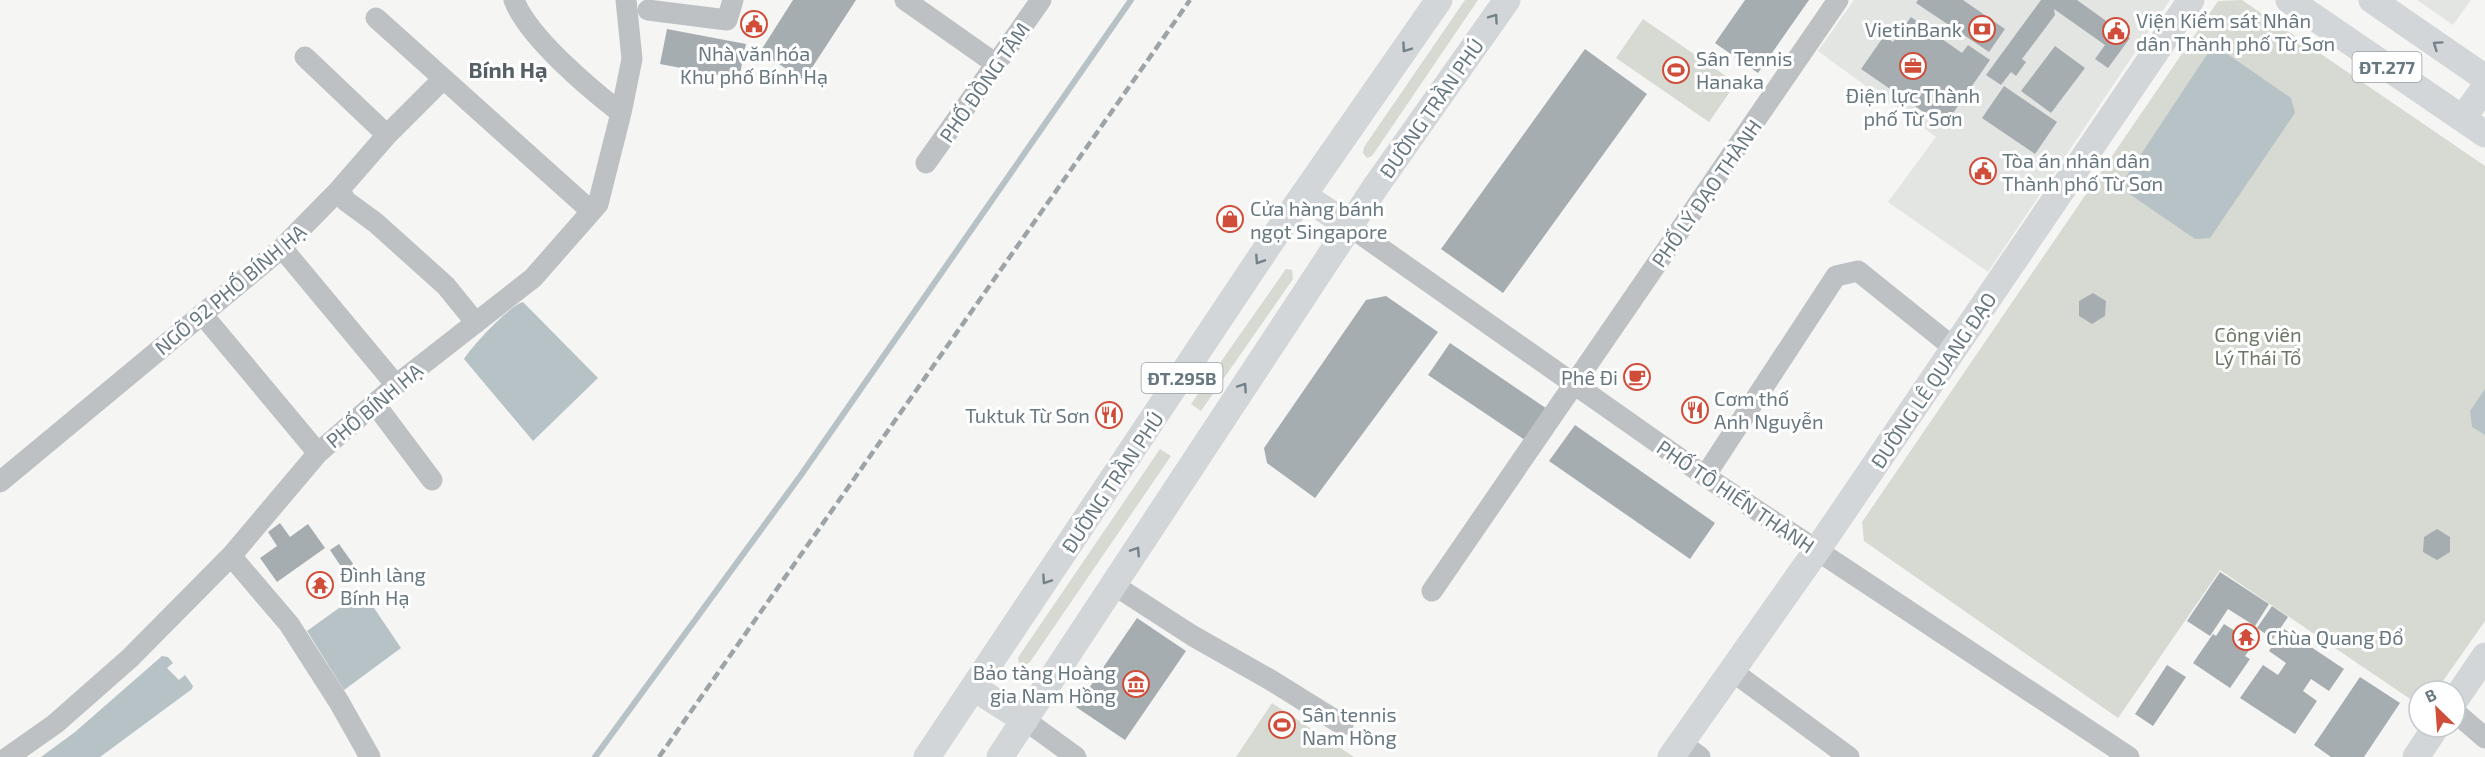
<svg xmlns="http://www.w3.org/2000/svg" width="2485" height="757" font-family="'Exo 2',sans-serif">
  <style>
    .built { fill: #e3e5e3 }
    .green { fill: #d6dad2 }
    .water { fill: #b7c2c6 }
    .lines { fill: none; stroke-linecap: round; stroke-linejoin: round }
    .stream { stroke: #b7c2c6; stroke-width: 6 }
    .building { fill: #a5adb1 }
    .minor { stroke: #bdc1c4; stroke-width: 21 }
    .major { stroke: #d2d6d9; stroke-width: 27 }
    .rail { stroke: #9da4a8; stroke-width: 4.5; stroke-dasharray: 9 4.5; stroke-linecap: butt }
    .oneway { stroke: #738189 }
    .labels { text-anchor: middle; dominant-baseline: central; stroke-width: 6; stroke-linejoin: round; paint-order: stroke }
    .shield { fill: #fff; stroke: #95a0a6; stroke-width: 1.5 }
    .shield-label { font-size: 18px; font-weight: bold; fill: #687880 }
    .poi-label { font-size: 20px; fill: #687880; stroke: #fff; text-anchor: start }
    .street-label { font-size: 20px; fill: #687880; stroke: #fff }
    .park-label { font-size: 20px; fill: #6b7866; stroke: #fff }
    .quarter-label { font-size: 22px; font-weight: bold; fill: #556066; stroke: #fff }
  </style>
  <rect width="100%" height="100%" fill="#f5f5f3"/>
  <!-- built -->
  <path class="built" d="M1854 0H2170L1988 272 1888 202 1936 137 1818 51Z
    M2417 0H2471L2453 25Z"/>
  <!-- green -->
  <path class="green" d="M1465 0H1478L1372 156 1367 158 1363 153 1364 147Z
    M2242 0 2485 166V621L2436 691H2419V705L2220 570 2118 718 1864 541 1862 522 2218 1Z
    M1643 19 1736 83 1709 122 1616 58Z
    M1286 269 1292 270 1293 279 1201 411 1191 404Z
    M1160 449 1171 456 1030 662 1025 665 1019 663 1018 658 1021 653Z
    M1272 703 1354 757H1236Z"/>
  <!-- water -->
  <path class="water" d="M2223 51 2291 98 2295 113 2210 238 2195 239 2128 193 2126 177 2208 53Z
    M523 302 598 378 533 441 464 359C471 347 510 305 523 302Z
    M2485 389V435L2472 427 2470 411Z
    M357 595 363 605H372L401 648 344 690 307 631Z
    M162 656 168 657 173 663 167 668 179 680 185 675 193 686 192 689 100 757H41L75 732Z"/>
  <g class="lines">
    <!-- stream -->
    <path class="stream" d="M595 757 801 475 1131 0"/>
  </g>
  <!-- building -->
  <path class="building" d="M793 0H856L804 80 760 52Z
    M1745 0H1809L1758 73 1715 43Z
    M1918 0H1963L2005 29 1989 52 1916 3Z
    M2041 0H2077L2130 38 2108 68 2095 59 2105 45 2054 9 2055 15 2022 59 2026 62 2016 76 2011 72 2001 85 1986 75Z
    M1911 17 1962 53 1968 45 1990 60 1944 126 1861 69 1884 36 1893 42Z
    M667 29 746 44 739 79 660 64Z
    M2055 46 2085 68 2051 113 2021 91Z
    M1585 49 1647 94 1503 293 1441 249Z
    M2004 86 2057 122 2035 154 1982 118Z
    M2093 293 2106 301 2105 316 2092 324 2079 316V301Z
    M1386 296 1438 332 1315 498 1267 463 1264 448 1366 300Z
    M1450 343 1553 413 1531 444 1428 375Z
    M1575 425 1715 523 1690 559 1549 461Z
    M280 523 290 537 308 524 325 548 277 582 260 558 277 546 268 532Z
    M2437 529 2450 537V552L2437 560 2423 552 2424 537Z
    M339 544 354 565 344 571 330 550Z
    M2220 572 2269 604 2255 626 2228 609 2210 636 2187 621Z
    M2272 606 2288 617 2273 639 2257 628Z
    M1137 618 1186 651 1125 740 1076 707Z
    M2224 624 2254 643 2245 656 2250 659 2230 688 2193 663 2213 634 2216 636Z
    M2284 629 2344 669 2329 691 2311 679 2303 691 2317 701 2295 734 2240 698 2263 665 2278 675 2286 663 2269 651Z
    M2167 665 2186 677 2153 726 2135 714Z
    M2360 677 2400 703 2364 757H2331L2314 745Z"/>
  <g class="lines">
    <!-- minor -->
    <path class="minor" d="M514 0C528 37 590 89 621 113
      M905 0 996 64
      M648 10 727 20 733 0
      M376 18 591 211
      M305 57 387 135
      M926 163 1041 0
      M339 190 346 201 376 223 446 286 476 323
      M1349 226 1705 476 2129 757
      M282 248 396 385
      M202 314 318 453
      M375 404 432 480
      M1705 476 1836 276 1858 271 1954 348
      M0 482 282 248 339 190 387 135 443 79
      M231 556 289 624 339 702 370 757
      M1114 585 1193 636 1269 679 1343 725
      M1432 591 1838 0
      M1732 671 1849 757
      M2455 712 2485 738
      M1025 720 1076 757
      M1681 743 1700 757
      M8 757 55 724 130 658 231 556 318 453 396 385 533 278 598 204 621 113 632 59 626 0"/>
    <!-- major -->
    <path class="major" d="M2289 0 2485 134
      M2372 0 2485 78
      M2463 118 2485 87
      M1303 195 1349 226
      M974 688 1025 720
      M2455 700 2485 656
      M927 757 1270 243 1439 0
      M1000 757 1376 186 1507 0
      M1671 757 1817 550 2191 0
      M2416 757 2436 727"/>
    <!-- rail -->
    <path class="rail" d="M659 757 1190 0"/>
  </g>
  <!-- one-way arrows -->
  <defs><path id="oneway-chevron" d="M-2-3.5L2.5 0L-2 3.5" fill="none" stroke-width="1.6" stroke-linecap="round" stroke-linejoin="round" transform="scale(1.5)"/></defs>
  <g class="oneway">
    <use href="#oneway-chevron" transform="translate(1494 18) rotate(-55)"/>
    <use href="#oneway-chevron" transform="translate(2437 45) rotate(-145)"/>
    <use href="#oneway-chevron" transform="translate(1406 48) rotate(125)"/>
    <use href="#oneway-chevron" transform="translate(1259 260) rotate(123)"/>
    <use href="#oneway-chevron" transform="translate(1243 387) rotate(-56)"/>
    <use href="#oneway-chevron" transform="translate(1136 551) rotate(-57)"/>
    <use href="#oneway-chevron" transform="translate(1046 580) rotate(124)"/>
  </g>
  <!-- icons -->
  <defs>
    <symbol id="civic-ring" viewBox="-11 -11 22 22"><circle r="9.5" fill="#fff" stroke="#cf4d39" stroke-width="1.5"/><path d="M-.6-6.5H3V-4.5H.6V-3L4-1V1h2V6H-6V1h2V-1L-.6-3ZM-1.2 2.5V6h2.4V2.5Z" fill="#cf4d39"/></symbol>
    <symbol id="bank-ring" viewBox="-11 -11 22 22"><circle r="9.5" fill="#fff" stroke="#cf4d39" stroke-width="1.5"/><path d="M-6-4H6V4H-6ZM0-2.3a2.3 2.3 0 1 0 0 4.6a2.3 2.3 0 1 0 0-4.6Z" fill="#cf4d39"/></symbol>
    <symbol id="office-ring" viewBox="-11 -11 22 22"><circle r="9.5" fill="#fff" stroke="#cf4d39" stroke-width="1.5"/><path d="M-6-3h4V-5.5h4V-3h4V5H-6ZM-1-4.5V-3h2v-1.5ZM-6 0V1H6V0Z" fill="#cf4d39"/></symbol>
    <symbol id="stadium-ring" viewBox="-11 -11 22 22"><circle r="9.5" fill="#fff" stroke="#cf4d39" stroke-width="1.5"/><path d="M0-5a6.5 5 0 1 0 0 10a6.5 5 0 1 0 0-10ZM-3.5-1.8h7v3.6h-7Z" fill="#cf4d39"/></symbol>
    <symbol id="shop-ring" viewBox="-11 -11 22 22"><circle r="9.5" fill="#fff" stroke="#cf4d39" stroke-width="1.5"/><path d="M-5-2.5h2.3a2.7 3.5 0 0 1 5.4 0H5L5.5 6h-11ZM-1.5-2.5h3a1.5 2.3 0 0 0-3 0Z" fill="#cf4d39"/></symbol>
    <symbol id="cafe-ring" viewBox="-11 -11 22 22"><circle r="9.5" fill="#fff" stroke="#cf4d39" stroke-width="1.5"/><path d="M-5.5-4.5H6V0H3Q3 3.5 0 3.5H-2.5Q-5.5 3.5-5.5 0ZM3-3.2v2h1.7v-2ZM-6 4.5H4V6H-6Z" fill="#cf4d39"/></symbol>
    <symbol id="restaurant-ring" viewBox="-11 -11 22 22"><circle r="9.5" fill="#fff" stroke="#cf4d39" stroke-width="1.5"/><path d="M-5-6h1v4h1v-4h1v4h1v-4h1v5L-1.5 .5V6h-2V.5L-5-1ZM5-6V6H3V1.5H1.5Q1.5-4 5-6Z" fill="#cf4d39"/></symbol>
    <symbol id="temple-ring" viewBox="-11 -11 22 22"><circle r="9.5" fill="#fff" stroke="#cf4d39" stroke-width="1.5"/><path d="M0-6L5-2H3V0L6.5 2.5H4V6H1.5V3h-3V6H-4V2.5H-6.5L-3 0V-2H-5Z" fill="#cf4d39"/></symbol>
    <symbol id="museum-ring" viewBox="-11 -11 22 22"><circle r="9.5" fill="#fff" stroke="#cf4d39" stroke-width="1.5"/><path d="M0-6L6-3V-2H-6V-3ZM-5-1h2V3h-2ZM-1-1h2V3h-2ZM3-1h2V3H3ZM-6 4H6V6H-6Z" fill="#cf4d39"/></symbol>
  </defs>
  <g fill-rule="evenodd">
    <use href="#civic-ring" x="739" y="9" width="30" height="30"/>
    <use href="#bank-ring" x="1967" y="14" width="30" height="30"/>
    <use href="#civic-ring" x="2101" y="16" width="30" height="30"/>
    <use href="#office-ring" x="1898" y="51" width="30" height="30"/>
    <use href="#stadium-ring" x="1661" y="55" width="30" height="30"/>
    <use href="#civic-ring" x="1968" y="156" width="30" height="30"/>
    <use href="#shop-ring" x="1215" y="204" width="30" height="30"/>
    <use href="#cafe-ring" x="1622" y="362" width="30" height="30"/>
    <use href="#restaurant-ring" x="1680" y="395" width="30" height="30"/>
    <use href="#restaurant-ring" x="1094" y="400" width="30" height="30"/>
    <use href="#temple-ring" x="305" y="570" width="30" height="30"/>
    <use href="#temple-ring" x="2231" y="622" width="30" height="30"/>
    <use href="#museum-ring" x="1121" y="669" width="30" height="30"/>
    <use href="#stadium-ring" x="1267" y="710" width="30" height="30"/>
  </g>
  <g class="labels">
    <!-- shield labels -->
    <g class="shield">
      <rect x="2352.5" y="52" width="69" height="30" rx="4.5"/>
      <rect x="1141.5" y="363" width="81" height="30" rx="4.5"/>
    </g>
    <g class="shield-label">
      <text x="2387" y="67">ĐT.277</text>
      <text x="1182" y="378">ĐT.295B</text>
    </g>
    <!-- poi labels -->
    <g class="poi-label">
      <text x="2136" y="20">Viện Kiểm sát Nhân<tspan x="2136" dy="23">dân Thành phố Từ Sơn</tspan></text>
      <text x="1962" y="29" text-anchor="end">VietinBank</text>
      <text x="754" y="53" text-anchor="middle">Nhà văn hóa<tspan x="754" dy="23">Khu phố Bính Hạ</tspan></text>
      <text x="1696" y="58">Sân Tennis<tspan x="1696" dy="23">Hanaka</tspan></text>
      <text x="1913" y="95" text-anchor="middle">Điện lực Thành<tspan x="1913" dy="23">phố Từ Sơn</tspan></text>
      <text x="2002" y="160">Tòa án nhân dân<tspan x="2002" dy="23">Thành phố Từ Sơn</tspan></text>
      <text x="1250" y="208">Cửa hàng bánh<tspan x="1250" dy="23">ngọt Singapore</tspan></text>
      <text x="1618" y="377" text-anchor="end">Phê Đi</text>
      <text x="1714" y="398">Cơm thố<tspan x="1714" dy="23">Anh Nguyễn</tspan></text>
      <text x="1090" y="415" text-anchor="end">Tuktuk Từ Sơn</text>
      <text x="340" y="574">Đình làng<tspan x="340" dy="23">Bính Hạ</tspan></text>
      <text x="2266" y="637">Chùa Quang Đổ</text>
      <text x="1116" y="672" text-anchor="end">Bảo tàng Hoàng<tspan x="1116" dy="23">gia Nam Hồng</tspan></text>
      <text x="1302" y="714">Sân tennis<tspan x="1302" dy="23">Nam Hồng</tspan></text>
    </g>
    <!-- street labels -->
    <g class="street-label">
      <text transform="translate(984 82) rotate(-55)">PHỐ ĐỒNG TÂM</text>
      <text transform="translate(1431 108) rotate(-55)">ĐƯỜNG TRẦN PHÚ</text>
      <text transform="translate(1706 193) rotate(-55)">PHỐ LÝ ĐẠO THÀNH</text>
      <text transform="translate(230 289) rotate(-40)">NGÕ 92 PHỐ BÍNH HẠ</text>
      <text transform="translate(1933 380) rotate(-56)">ĐƯỜNG LÊ QUANG ĐẠO</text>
      <text transform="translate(374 405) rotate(-40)">PHỐ BÍNH HẠ</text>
      <text transform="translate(1112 482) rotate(-56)">ĐƯỜNG TRẦN PHÚ</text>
      <text transform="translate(1736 496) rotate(34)">PHỐ TÔ HIẾN THÀNH</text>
    </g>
    <!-- park labels -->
    <g class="park-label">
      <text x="2258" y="334">Công viên<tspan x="2258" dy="23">Lý Thái Tổ</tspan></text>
    </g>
    <!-- quarter labels -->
    <g class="quarter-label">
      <text x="508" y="69">Bính Hạ</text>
    </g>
  </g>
  <!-- north arrow -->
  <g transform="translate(2437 709) rotate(335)"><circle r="28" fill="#ffffff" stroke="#c3c9cc" stroke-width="1.5"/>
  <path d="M0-4.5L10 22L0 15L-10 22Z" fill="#cf4d39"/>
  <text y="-9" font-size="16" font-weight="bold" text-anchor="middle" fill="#687880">B</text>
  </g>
</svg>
